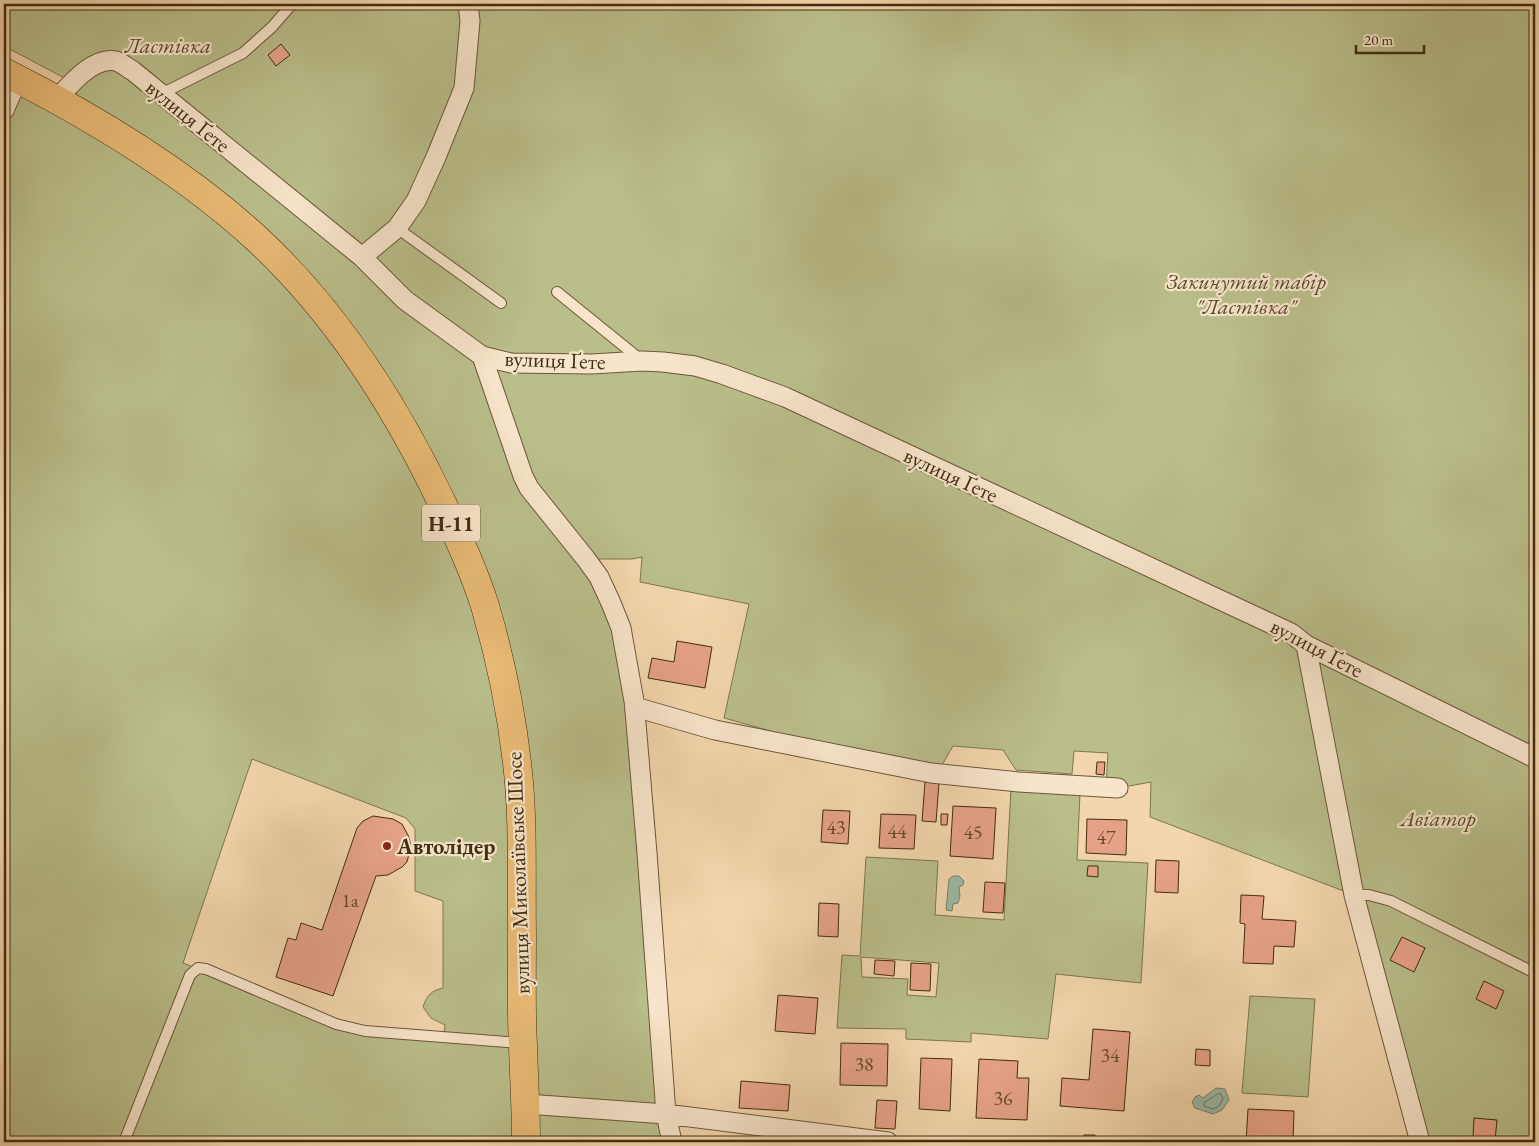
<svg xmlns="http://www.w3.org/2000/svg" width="1539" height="1146" font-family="'EB Garamond',serif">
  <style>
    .green { fill: #b9be8b; stroke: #7c764e; fill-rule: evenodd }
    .water { fill: #9cb9a7; stroke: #77816b }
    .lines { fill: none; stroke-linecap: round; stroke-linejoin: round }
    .shore { stroke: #6e735c; stroke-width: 1 }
    .building { fill: #e6a288; stroke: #402d11 }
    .lane-casing { stroke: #6d5738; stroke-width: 12 }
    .street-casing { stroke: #6d5738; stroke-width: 21 }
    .primary-casing { stroke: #402d11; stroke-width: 29 }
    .lane { stroke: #f7e4ca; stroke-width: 10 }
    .street { stroke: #f7e4ca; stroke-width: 19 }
    .primary { stroke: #eabb76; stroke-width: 28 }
    .poi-dot { fill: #8f2418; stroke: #f7e4ca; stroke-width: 2 }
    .labels { text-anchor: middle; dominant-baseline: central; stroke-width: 4.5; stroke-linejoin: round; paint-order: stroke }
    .number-label { font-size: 20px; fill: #6a4a2f }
    .shield { fill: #f7e4ca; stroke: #776448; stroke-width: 1 }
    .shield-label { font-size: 21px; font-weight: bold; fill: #402d11 }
    .park-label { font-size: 22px; font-style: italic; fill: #584a29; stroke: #f7e4ca }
    .street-label { font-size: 22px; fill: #402d11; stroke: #f7e4ca }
    .poi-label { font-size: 22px; font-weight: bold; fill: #402d11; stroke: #f7e4ca; text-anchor: start }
  </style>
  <rect width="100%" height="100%" fill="#f3d6ad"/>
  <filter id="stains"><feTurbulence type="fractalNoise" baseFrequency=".004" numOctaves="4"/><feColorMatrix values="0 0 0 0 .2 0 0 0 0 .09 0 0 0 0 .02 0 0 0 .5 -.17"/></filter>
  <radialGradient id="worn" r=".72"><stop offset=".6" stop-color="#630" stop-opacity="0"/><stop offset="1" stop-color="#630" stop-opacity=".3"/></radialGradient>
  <!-- green -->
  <path class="green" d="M4 4H1535V1142H1420L1354 895 1150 817 1151 782 1118 788 1106 787 1108 753 1074 751 1072 774 1016 770 1003 750 953 746 942 765 920 762 785 735 724 718 749 604 640 582 642 557 632 559H587L621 628 672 1142H4V110L18 79 56 100 72 82 4 46ZM252 759 406 818 415 829V891L443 901V988C431 991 427 995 423 1007L431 1018 445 1025 444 1036 336 1024 183 963Z
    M1011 788 1080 793 1077 860 1148 863 1141 983 1056 974 1048 1039 971 1033V1042L906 1039V1029L837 1028 842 955 860 956 866 857 938 861 935 915 1004 920ZM861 957 939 963 936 997 907 995 908 979 862 977Z
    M1250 996 1315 999 1308 1097 1242 1093Z"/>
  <!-- water -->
  <path class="water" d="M953 876H959L964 881 963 885 959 887 960 896 958 903 953 904 952 911 946 910 949 879Z
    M1216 1088 1225 1089 1229 1100 1222 1110 1213 1114 1195 1108 1192 1102 1195 1097 1199 1095 1203 1098Z"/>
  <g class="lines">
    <!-- shore -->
    <path class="shore" d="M1218 1094H1221L1223 1099 1219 1106 1213 1109 1204 1106V1103Z"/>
  </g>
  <!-- building -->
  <path class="building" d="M281 44 290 55 276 66 268 55Z
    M677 641 712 647 705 688 648 678 652 658 674 662Z
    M1097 762H1105L1104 775 1096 774Z
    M925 782 939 783 936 822 922 821Z
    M953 806 996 808 993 859 950 856Z
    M823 810 850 811 848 844 821 842Z
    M881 814 916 815 914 849 879 848Z
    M941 814H948L947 825H941Z
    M373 816 393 819 402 824 408 835 411 845 409 854 407 862 402 867 388 875 376 876 333 996 276 977 288 938 296 940 301 923 322 930 357 828 363 821Z
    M1087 819 1127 820 1126 855 1086 853Z
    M1156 860 1179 861 1178 893 1155 892Z
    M1088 866H1098V877L1087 876Z
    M985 882 1005 883 1003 913 983 912Z
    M1241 895 1264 896 1262 919 1296 921 1294 947 1274 946 1273 964 1243 963 1245 924 1240 923Z
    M819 903 839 904 838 937 818 936Z
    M1402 937 1425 948 1414 972 1390 960Z
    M875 960 895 961 894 976 874 974Z
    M911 963 931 964 930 991 910 990Z
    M1484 981 1504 991 1496 1009 1476 999Z
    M778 995 818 998 815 1034 775 1031Z
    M1093 1029 1130 1032 1124 1111 1060 1106 1062 1078 1089 1080Z
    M841 1043 888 1044 887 1086 840 1085Z
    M1196 1049 1210 1050V1066L1195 1065Z
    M921 1058 952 1059 950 1111 919 1109Z
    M979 1059 1018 1061 1017 1078H1029L1027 1120 976 1118Z
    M741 1081 790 1085 788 1111 739 1108Z
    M877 1100 897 1101 895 1129 875 1128Z
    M1248 1109 1294 1111 1293 1142H1246Z
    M1474 1118 1497 1120 1495 1140 1473 1138Z
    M1084 1135H1095V1142H1084Z
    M1524 1136 1535 1142H1521Z"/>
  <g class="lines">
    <defs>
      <path id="lane" d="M161 94 243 53 272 27 292 4
        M397 228 501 303
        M557 292 641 360
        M1354 895H1369L1391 901 1535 973
        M124 1142 190 975 198 968 206 969 336 1024 365 1031 521 1043"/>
      <path id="street" d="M56 100C70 85 93 56 116 61 122 63 128 68 133 71L362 257 405 300 482 356 511 363 592 364 642 361 663 362 695 366 722 374 785 397 1291 633 1306 645 1535 758
        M4 110 18 79
        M362 257 397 228 416 201 436 157 464 88 470 21 468 4
        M482 356 523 476 529 488 586 559 599 577 611 603 621 628 634 701 636 723 647 853 666 1114 672 1142
        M1306 645 1354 895 1420 1142
        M635 707 715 730 931 773 1019 782 1118 788
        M526 1104 666 1114 888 1142"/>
      <path id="primary" d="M4 72C91 116 183 171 256 238 336 312 396 406 443 505 458 537 474 571 485 606 500 657 511 710 517 763 524 820 521 879 522 936 522 973 521 1009 523 1046 524 1078 526 1110 526 1142"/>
    </defs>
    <!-- lane casing -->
    <use href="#lane" class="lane-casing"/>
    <!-- street casing -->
    <use href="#street" class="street-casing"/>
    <!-- primary casing -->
    <use href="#primary" class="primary-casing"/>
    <!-- lane -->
    <use href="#lane" class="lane"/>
    <!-- street -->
    <use href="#street" class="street"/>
    <!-- primary -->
    <use href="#primary" class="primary"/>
  </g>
  <!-- markers -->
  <circle class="poi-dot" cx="387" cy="846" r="5"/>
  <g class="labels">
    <!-- number labels -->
    <g class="number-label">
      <text x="836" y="827">43</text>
      <text x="897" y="831">44</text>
      <text x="973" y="832">45</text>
      <text x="1106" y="837">47</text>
      <text x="350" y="900">1а</text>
      <text x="1110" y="1055">34</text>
      <text x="864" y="1064">38</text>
      <text x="1003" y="1098">36</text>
    </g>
    <!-- shield labels -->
    <rect class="shield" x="422" y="504.5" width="58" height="37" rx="4"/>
    <g class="shield-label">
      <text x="451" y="523">Н-11</text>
    </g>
    <!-- park labels -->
    <g class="park-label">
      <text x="168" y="45">Ластівка</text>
      <text x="1246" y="281">Закинутий табір<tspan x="1246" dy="25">"Ластівка"</tspan></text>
      <text x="1438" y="818">Авіатор</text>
    </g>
    <!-- street labels -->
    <g class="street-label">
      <text transform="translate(188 116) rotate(39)">вулиця Ґете</text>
      <text transform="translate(555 360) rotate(2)">вулиця Ґете</text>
      <text transform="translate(951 475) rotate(25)">вулиця Ґете</text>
      <text transform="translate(1317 648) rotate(28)">вулиця Ґете</text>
      <text transform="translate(518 873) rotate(-92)">вулиця Миколаївське Шосе</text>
    </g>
    <!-- poi labels -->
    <g class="poi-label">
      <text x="397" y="846">Автолідер</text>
    </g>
  </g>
  <!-- margin -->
  <rect width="1539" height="1146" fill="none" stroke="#f3d6ad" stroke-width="20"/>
  <rect x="5" y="5" width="1529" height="1136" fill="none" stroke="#402d11" stroke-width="2.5"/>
  <rect x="10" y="10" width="1519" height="1126" fill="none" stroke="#402d11"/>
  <!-- scale -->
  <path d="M1356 45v8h68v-8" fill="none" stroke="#402d11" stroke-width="2.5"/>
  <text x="1364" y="45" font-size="15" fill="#402d11" stroke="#f7e4ca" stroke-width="4" paint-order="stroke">20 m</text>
  <rect width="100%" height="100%" filter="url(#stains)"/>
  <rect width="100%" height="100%" fill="url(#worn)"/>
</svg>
